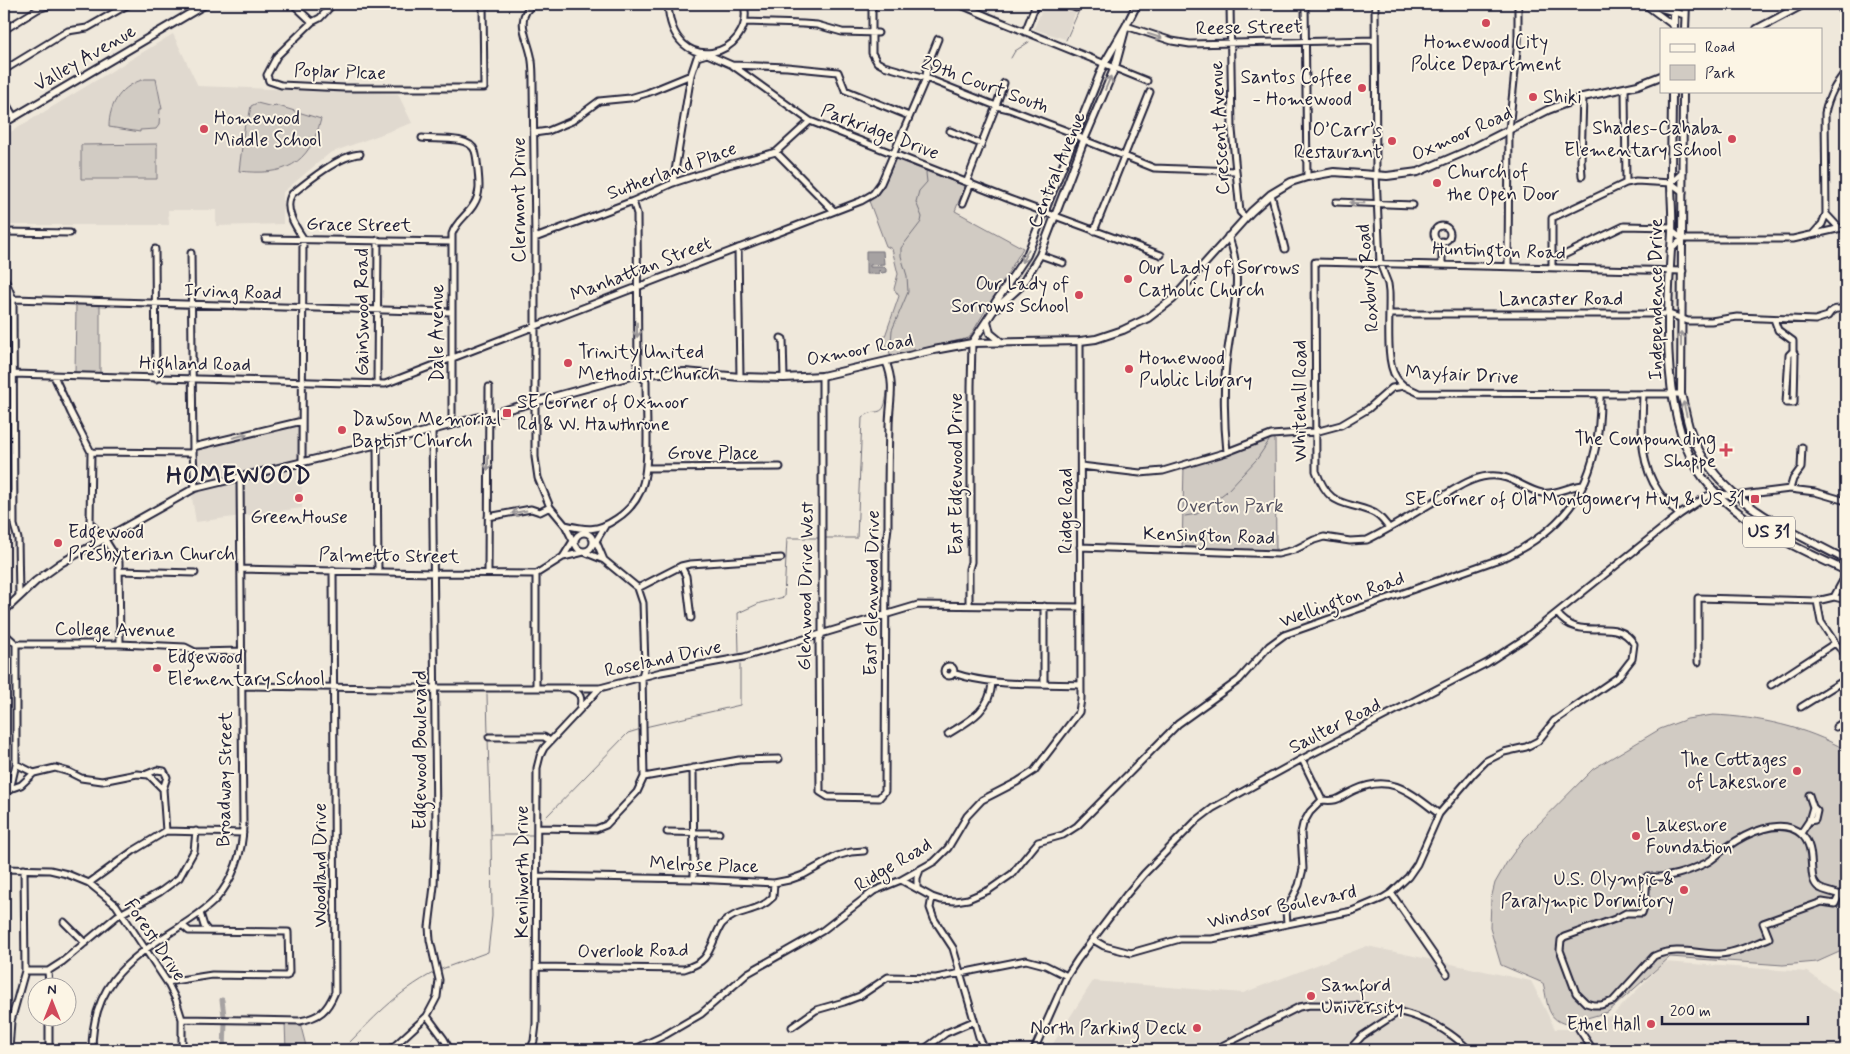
<svg xmlns="http://www.w3.org/2000/svg" width="1850" height="1054" font-family="Mynerve,sans-serif">
  <style>
    .built { fill: #e0d9cf }
    .green { fill: #d1cbc3; stroke: #7a767f }
    .water { fill: #a6a2a2; stroke: #716f79 }
    .lines { fill: none; stroke-linecap: round; stroke-linejoin: round }
    .stream { stroke: #716f79; stroke-width: 1 }
    .canal { stroke: #a6a2a2; stroke-width: 5 }
    .minor-casing { stroke: #22223b; stroke-width: 9 }
    .major-casing { stroke: #22223b; stroke-width: 10 }
    .minor { stroke: #fcf5e5; stroke-width: 5 }
    .major { stroke: #fcf5e5; stroke-width: 6 }
    .oneway { stroke: #9a9698 }
    .poi-dot { fill: #d1495b; stroke: #fcf5e5; stroke-width: 2 }
    .labels { text-anchor: middle; dominant-baseline: central; stroke-width: 4; stroke-linejoin: round; paint-order: stroke }
    .shield { fill: #fcf5e5; stroke: #63616e; stroke-width: 1 }
    .shield-label { font-size: 18px; font-weight: bold; fill: #22223b }
    .street-label { font-size: 19px; fill: #22223b; stroke: #fcf5e5 }
    .poi-label { font-size: 19px; fill: #22223b; stroke: #fcf5e5; text-anchor: start }
    .park-label { font-size: 19px; fill: #575564; stroke: #fcf5e5 }
    .district-label { font-size: 24px; font-weight: bold; letter-spacing: 1px; fill: #22223b; stroke: #fcf5e5 }
  </style>
  <rect width="100%" height="100%" fill="#efe8db"/>
  <filter id="ink" filterUnits="userSpaceOnUse"><feTurbulence type="fractalNoise" baseFrequency=".02" numOctaves="2"/><feDisplacementMap in="SourceGraphic" scale="10" xChannelSelector="R" yChannelSelector="G"/><feConvolveMatrix kernelMatrix="1 2 1 2 8 2 1 2 1" color-interpolation-filters="sRGB"/></filter>
  <g filter="url(#ink)">
    <!-- built -->
    <path class="built" d="M1044 4H1059L1076 11 1065 39 1034 29Z
      M173 34 198 86 398 94 412 123 330 153 283 192V224L216 226V210H168L169 225H4V136Z
      M301 423 302 508 196 522 192 498 196 490 194 448Z
      M1367 946 1531 981 1555 1029H1569L1613 1015 1664 962 1808 972 1846 1000V1050H1049L1093 981 1243 993Z"/>
    <!-- green -->
    <path class="green" d="M145 79H156L162 109H160L159 125 156 129 140 130V132L109 127C109 103 122 85 145 79Z
      M257 103 273 107 275 105 321 119C309 166 284 176 239 171L245 122H248L251 106Z
      M157 144V179H81V145Z
      M895 159 965 186 955 211 1023 248 969 338 891 356 884 339 899 296 894 289 898 274 892 249 886 246 869 201C884 191 889 175 895 159Z
      M76 304H100V373H75Z
      M1275 437 1276 551 1262 553 1182 550 1184 466Z
      M1713 715C1759 717 1806 727 1846 750V949L1817 962 1783 965 1670 957 1608 1012 1566 1024C1545 1019 1548 1000 1543 983L1501 965 1490 928 1491 899 1495 883 1507 862 1522 841 1593 769 1660 729 1687 719Z
      M285 1023H300L307 1050H286Z"/>
    <!-- water -->
    <path class="water" d="M866 251H883L884 264 870 265V267H884L886 269V272L882 273 879 270V274H866Z"/>
    <g class="lines">
      <!-- stream -->
      <path class="stream" d="M1066 40 1082 4
        M1011 58 1015 51 1029 42
        M891 343 892 330 908 292 907 276 901 256V248L921 222 922 217 916 202 919 191 927 182 926 173 927 169
        M1185 516 1197 514 1226 492 1257 459 1269 441
        M824 538H857L862 418C877 405 884 422 887 392
        M739 652 738 613 760 603 784 597 787 538H820
        M487 694 488 735
        M645 727 740 705V664
        M488 739 491 835
        M546 817 628 733 641 729
        M439 970 488 952 492 916 491 835H532
        M342 1050C372 1020 396 992 435 972"/>
      <!-- canal -->
      <path class="canal" d="M222 1000 225 1023 224 1050"/>
      <defs>
        <path id="minor" d="M293 4 312 22
          M333 4 320 18 312 22 277 56 267 75 269 81 281 85 344 88H484L483 4
          M534 4C512 18 530 41 532 61 533 68 533 76 533 84L535 238V457L538 478 550 507 565 525 573 541
          M668 4C672 81 756 56 744 4
          M872 4V53L877 62 884 66 926 78 996 106 1009 109 1075 134 1084 140 1154 168 1236 171
          M959 4 989 17 1147 81
          M1065 4 1076 8
          M1230 4 1232 130 1240 212 1246 218
          M1305 4 1307 177
          M1375 4 1376 174 1380 263 1388 284 1389 292C1390 313 1385 362 1396 377 1398 381 1401 383 1404 386
          M1645 4 1685 15
          M1839 4 1846 18
          M1647 6 1674 26
          M745 22 803 24 817 25 842 32 878 33
          M1126 26 1172 41 1190 44 1375 40
          M4 30 38 9 54 4
          M1025 32 1036 4
          M732 65 787 67 838 72 845 90 909 116
          M4 70 68 31 87 28 129 4
          M1625 88 1626 183
          M4 100 14 117
          M950 131 981 144
          M534 133 548 131 572 121 599 101 630 98 647 93 691 75
          M422 138C435 140 469 135 475 151 477 157 477 164 478 170 479 182 481 193 474 204 468 215 456 221 452 234V425
          M776 152 834 211
          M1582 176 1581 161 1583 97
          M967 181 996 106 1004 83
          M673 183 691 75 697 57 707 54 732 65 810 121 1009 199 1161 255
          M1671 183 1683 172
          M1271 194 1285 249
          M1336 202 1413 205
          M963 203 971 183
          M1434 234a8 8 0 1 1 16 0a8 8 0 1 1-16 0Z
          M1839 228 1826 214 1825 113C1829 95 1835 85 1846 71
          M1094 231 1150 92
          M1672 231 1682 239H1793L1846 227
          M4 232 70 233
          M1813 234 1822 224 1826 214
          M303 238C295 226 283 208 292 194 308 181 340 155 360 154
          M535 238 633 201 673 183 728 165 776 152 810 121
          M265 239 452 242
          M1442 241V265
          M738 248 740 377
          M155 249 156 379
          M1670 251 1682 239
          M191 253 193 453 195 488
          M1040 255 1063 263
          M1552 257 1562 256 1624 226 1672 227
          M1508 266 1509 130 1518 41V4
          M1552 268V218L1626 183 1636 181 1671 183 1683 192
          M4 277 13 299 14 525 18 539 19 596
          M13 299 452 312
          M1390 314H1669L1688 321H1711L1737 317 1815 320 1828 316C1832 308 1838 308 1846 310
          M1774 319 1778 330 1793 341V351L1789 355 1786 403H1794L1795 355 1793 351
          M781 338 783 339 784 378
          M13 374 385 384 861 201 873 194 881 183 926 78 927 66 938 39
          M54 376 71 413 91 452 90 523 104 538 119 562 120 644
          M822 376V634L819 640 820 792 828 797 879 798 885 791 886 544 888 527C888 494 888 460 889 427 889 402 896 386 886 362
          M377 384 378 240
          M1643 394C1642 428 1638 462 1659 492 1664 500 1673 508 1679 515
          M377 445 378 571
          M193 447 302 421
          M91 452 193 453
          M1227 452C1224 424 1223 384 1227 356 1232 316 1245 274 1228 236
          M302 462 303 238
          M1081 466 1140 473 1163 471 1227 452 1271 435 1315 432 1341 425 1368 409 1392 388 1404 386 1419 393 1681 394
          M647 468 780 467
          M1790 489 1793 479 1801 468 1802 447
          M488 517 531 509 540 512 550 507
          M565 525C586 530 597 532 616 519 649 498 647 466 647 431 647 414 646 397 646 381L638 374 637 214 633 201
          M1389 528C1384 522 1380 515 1372 512 1342 500 1330 508 1316 471L1315 262 1683 271
          M575 542a9 9 0 1 1 18 0a9 9 0 1 1-18 0Z
          M596 541 604 560
          M596 541 605 526
          M1080 547 1278 554 1294 550 1314 540 1324 537 1350 541 1367 540C1392 528 1416 512 1440 498 1455 489 1470 478 1488 476 1509 473 1523 489 1542 493 1556 495 1569 486 1583 485
          M584 552 604 560 638 588 643 603 645 666 642 676 644 777
          M563 557 573 541
          M681 566 686 576 691 618
          M241 569 434 573 536 574
          M120 571 195 573
          M488 573 489 387
          M536 574 563 557 584 552
          M638 588 681 566 690 564 781 558
          M1834 597 1846 575
          M1817 601 1821 622 1835 643 1846 655
          M969 605V569L971 562V386L972 343
          M1044 606V683
          M4 633 16 644V764L10 790
          M16 644H120L185 647 195 652 242 651
          M1698 662V598L1817 601 1834 597 1846 600
          M944 671a5 5 0 1 1 10 0a5 5 0 1 1-10 0Z
          M953 673C994 687 1039 683 1081 685
          M1771 685 1835 643
          M242 686 389 688H600L661 672 744 657 918 605 1081 607
          M536 687V574
          M571 689C581 693 582 698 580 707
          M1801 707 1846 679
          M1836 727 1846 720
          M948 734C969 721 990 711 992 683
          M489 737H544L550 741
          M1302 759 1322 800C1340 802 1339 797 1355 790 1391 773 1411 793 1439 814
          M16 764 34 773 55 768 69 772 81 778 102 781 137 774 149 775 163 789 166 831
          M693 768 694 879
          M147 774 157 770 164 771 167 777 163 789
          M4 791 21 785 34 773
          M1809 821 1813 807
          M538 828 596 829 606 825 637 792 644 777 739 760 779 759
          M667 832 719 833
          M1801 833 1809 821 1815 820 1817 811 1813 807 1809 795
          M4 869 50 870 67 874 89 883 116 905 167 982 176 1000 182 1019V1050
          M537 876 694 879 774 883 789 880 803 875 837 856 851 852 864 851
          M901 880 932 897 941 900 955 901 968 899 989 890 1012 874 1038 842 1063 835 1077 826 1178 724 1239 680 1269 646 1284 635 1508 556C1578 521 1601 470 1600 394
          M89 883 133 851 166 831 243 833
          M917 888V878L920 870
          M1391 893 1447 974
          M1840 894 1835 904 1822 902 1763 923 1769 938C1753 944 1737 953 1720 954 1697 954 1676 946 1654 956L1613 1001 1601 1005H1593L1586 1003 1576 993 1560 950 1561 940 1564 937 1615 919 1626 913H1642L1645 904 1647 877C1671 878 1685 873 1706 863 1714 859 1720 852 1727 847 1745 834 1781 816 1801 834 1818 848 1806 877 1818 887 1826 893 1838 892 1846 898
          M932 897 930 908 934 919 953 948 979 1037 985 1050
          M200 913 204 926 208 931
          M64 922 85 943
          M1287 923 1286 911 1299 885 1303 869 1301 833 1303 824 1310 812 1322 800
          M1092 939 1104 946 1131 953 1180 939H1212L1352 911 1383 898 1391 893 1408 877 1417 864 1439 814 1474 773 1486 761 1504 752 1526 747 1538 741 1554 721 1618 677 1632 659 1634 644C1615 613 1580 645 1557 613
          M537 967 684 969C704 963 707 957 715 938 717 933 719 928 722 924 737 908 757 914 773 897L774 883
          M25 971H48L62 962 117 916 160 892 179 878 194 851 196 831
          M48 971 49 986
          M167 982 212 975 287 976 289 972 288 932 189 931 182 925
          M49 1016V1050
          M427 1016 444 1039 450 1050
          M182 1019 300 1021C320 1017 327 1011 335 992L333 570
          M792 1027 816 1010 844 1002 860 996 888 977 936 978 1026 960 1045 965 1067 976
          M1579 1029 1593 1050
          M9 1050 11 1021 25 971 24 869
          M92 1050C92 988 124 962 173 931 187 922 204 912 216 899 233 880 243 852 243 826L240 477
          M390 1050 427 1016 437 997 439 980 430 940 429 927 434 886 436 828 432 430
          M530 1050 534 1041 536 1024 537 768 540 756 544 748 600 688
          M633 1050 665 1035 701 1014 748 973 822 931 874 891 901 880 935 861 948 848 967 816 982 800 1017 782 1034 771 1079 712 1081 699 1080 341
          M923 1050 946 1033 974 1021
          M1034 1050 1067 976 1078 959 1127 894 1144 874 1196 821 1213 808 1302 759 1487 663 1524 639 1679 515 1707 496 1717 493 1734 496 1790 489 1815 492 1846 501
          M1214 1050 1299 1007 1310 1005C1369 1005 1424 1005 1469 1050
          M1349 1050 1362 1036 1400 1011"/>
        <path id="major" d="M1674 29V4
          M1685 29 1686 4
          M1757 29 1804 4
          M1672 91C1672 122 1671 152 1671 182 1671 199 1673 215 1672 232 1668 305 1657 418 1704 479 1739 524 1796 547 1846 571
          M1683 91 1681 394C1684 405 1686 417 1689 427 1713 500 1785 527 1846 560
          M4 123 206 4
          M993 311 995 303 1027 255 1104 64 1126 26 1137 4
          M987 321 990 333 1001 342
          M972 343 993 311 1021 286 1040 255 1084 140 1115 67 1126 26
          M4 611 36 581 61 563 195 488 395 440 638 374 685 372 740 377 784 378 822 376 934 350 972 343 1080 341 1096 339 1123 330 1148 318 1173 299 1251 212 1271 194 1291 182 1307 177 1334 172 1387 176 1418 172 1467 151 1548 110 1583 97 1638 85 1661 76"/>
      </defs>
      <!-- minor casing -->
      <use href="#minor" class="minor-casing"/>
      <!-- major casing -->
      <use href="#major" class="major-casing"/>
      <!-- minor -->
      <use href="#minor" class="minor"/>
      <!-- major -->
      <use href="#major" class="major"/>
    </g>
    <!-- one-way arrows -->
    <defs><path id="oneway-shaft" d="M-6 0H5M1.5-3L5.5 0L1.5 3" fill="none" stroke-width="1.6" stroke-linecap="round" stroke-linejoin="round" transform="scale(1.25)"/></defs>
    <g class="oneway">
      <use href="#oneway-shaft" transform="translate(1155 36) rotate(18)"/>
      <use href="#oneway-shaft" transform="translate(1108 83) rotate(-67)"/>
      <use href="#oneway-shaft" transform="translate(1357 203) rotate(-178)"/>
      <use href="#oneway-shaft" transform="translate(1025 256) rotate(118)"/>
      <use href="#oneway-shaft" transform="translate(637 330) rotate(89)"/>
      <use href="#oneway-shaft" transform="translate(1681 339) rotate(-90)"/>
      <use href="#oneway-shaft" transform="translate(1685 409) rotate(-103)"/>
      <use href="#oneway-shaft" transform="translate(240 436) rotate(-13)"/>
      <use href="#oneway-shaft" transform="translate(488 463) rotate(91)"/>
      <use href="#oneway-shaft" transform="translate(519 512) rotate(169)"/>
    </g>
  </g>
  <!-- markers -->
  <g class="poi-dot">
    <circle cx="1486" cy="23" r="5"/>
    <circle cx="1362" cy="88" r="5"/>
    <circle cx="1533" cy="97" r="5"/>
    <circle cx="204" cy="129" r="5"/>
    <circle cx="1732" cy="139" r="5"/>
    <circle cx="1392" cy="141" r="5"/>
    <circle cx="1437" cy="183" r="5"/>
    <circle cx="1128" cy="279" r="5"/>
    <circle cx="1079" cy="295" r="5"/>
    <circle cx="568" cy="363" r="5"/>
    <circle cx="1129" cy="369" r="5"/>
    <rect x="502" y="408" width="10" height="10" rx="2.5"/>
    <circle cx="342" cy="430" r="5"/>
    <path d="M1723.5 442.5h5v5h5v5h-5v5h-5v-5h-5v-5h5z"/>
    <circle cx="299" cy="498" r="5"/>
    <rect x="1750" y="494" width="10" height="10" rx="2.5"/>
    <circle cx="58" cy="543" r="5"/>
    <circle cx="157" cy="668" r="5"/>
    <circle cx="1797" cy="771" r="5"/>
    <circle cx="1636" cy="836" r="5"/>
    <circle cx="1684" cy="890" r="5"/>
    <circle cx="1311" cy="996" r="5"/>
    <circle cx="1651" cy="1024" r="5"/>
    <circle cx="1197" cy="1028" r="5"/>
  </g>
  <g class="labels">
    <!-- shield labels -->
    <rect class="shield" x="1743" y="516.5" width="52" height="31" rx="4"/>
    <g class="shield-label">
      <text x="1769" y="532">US 31</text>
    </g>
    <!-- street labels -->
    <g class="street-label">
      <text transform="translate(1249 28) rotate(-1)">Reese Street</text>
      <text transform="translate(85 58) rotate(-30)">Valley Avenue</text>
      <text transform="translate(340 72) rotate(2)">Poplar Plcae</text>
      <text transform="translate(985 85) rotate(20)">29th Court South</text>
      <text transform="translate(1220 128) rotate(-93)">Crescent Avenue</text>
      <text transform="translate(880 132) rotate(21)">Parkridge Drive</text>
      <text transform="translate(1462 134) rotate(-24)">Oxmoor Road</text>
      <text transform="translate(1057 170) rotate(-68)">Central Avenue</text>
      <text transform="translate(672 171) rotate(-20)">Sutherland Place</text>
      <text transform="translate(519 200) rotate(-90)">Clermont Drive</text>
      <text transform="translate(359 225) rotate(1)">Grace Street</text>
      <text transform="translate(1499 251) rotate(2)">Huntington Road</text>
      <text transform="translate(641 269) rotate(-21)">Manhattan Street</text>
      <text transform="translate(1368 278) rotate(-95)">Roxbury Road</text>
      <text transform="translate(233 292) rotate(2)">Irving Road</text>
      <text x="1561" y="299">Lancaster Road</text>
      <text transform="translate(1656 299) rotate(-90)">Independence Drive</text>
      <text transform="translate(362 312) rotate(-90)">Gainswood Road</text>
      <text transform="translate(437 333) rotate(-90)">Dale Avenue</text>
      <text transform="translate(860 350) rotate(-11)">Oxmoor Road</text>
      <text transform="translate(195 364) rotate(1)">Highland Road</text>
      <text transform="translate(1462 375) rotate(3)">Mayfair Drive</text>
      <text transform="translate(1300 401) rotate(-90)">Whitehall Road</text>
      <text x="713" y="453">Grove Place</text>
      <text transform="translate(956 474) rotate(-90)">East Edgewood Drive</text>
      <text transform="translate(1066 511) rotate(-90)">Ridge Road</text>
      <text transform="translate(1209 536) rotate(2)">Kensington Road</text>
      <text transform="translate(389 556) rotate(1)">Palmetto Street</text>
      <text transform="translate(806 586) rotate(-89)">Glenwood Drive West</text>
      <text transform="translate(872 593) rotate(-89)">East Glenwood Drive</text>
      <text transform="translate(1342 600) rotate(-20)">Wellington Road</text>
      <text transform="translate(115 630) rotate(1)">College Avenue</text>
      <text transform="translate(663 659) rotate(-12)">Roseland Drive</text>
      <text transform="translate(1335 726) rotate(-27)">Saulter Road</text>
      <text transform="translate(420 750) rotate(-90)">Edgewood Boulevard</text>
      <text transform="translate(225 779) rotate(-89)">Broadway Street</text>
      <text transform="translate(320 865) rotate(-90)">Woodland Drive</text>
      <text transform="translate(704 865) rotate(2)">Melrose Place</text>
      <text transform="translate(893 865) rotate(-31)">Ridge Road</text>
      <text transform="translate(522 872) rotate(-90)">Kenilworth Drive</text>
      <text transform="translate(1282 907) rotate(-12)">Windsor Boulevard</text>
      <text transform="translate(155 940) rotate(56)">Forest Drive</text>
      <text transform="translate(633 951) rotate(-1)">Overlook Road</text>
    </g>
    <!-- poi labels -->
    <g class="poi-label">
      <text x="1486" y="42" text-anchor="middle">Homewood City<tspan x="1486" dy="22">Police Department</tspan></text>
      <text x="1352" y="77" text-anchor="end">Santos Coffee<tspan x="1352" dy="22">- Homewood</tspan></text>
      <text x="1543" y="97">Shiki</text>
      <text x="214" y="118">Homewood<tspan x="214" dy="22">Middle School</tspan></text>
      <text x="1722" y="128" text-anchor="end">Shades-Cahaba<tspan x="1722" dy="22">Elementary School</tspan></text>
      <text x="1382" y="130" text-anchor="end">O’Carr’s<tspan x="1382" dy="22">Restaurant</tspan></text>
      <text x="1447" y="172">Church of<tspan x="1447" dy="22">the Open Door</tspan></text>
      <text x="1138" y="268">Our Lady of Sorrows<tspan x="1138" dy="22">Catholic Church</tspan></text>
      <text x="1069" y="284" text-anchor="end">Our Lady of<tspan x="1069" dy="22">Sorrows School</tspan></text>
      <text x="578" y="352">Trinity United<tspan x="578" dy="22">Methodist Church</tspan></text>
      <text x="1139" y="358">Homewood<tspan x="1139" dy="22">Public Library</tspan></text>
      <text x="517" y="402">SE Corner of Oxmoor<tspan x="517" dy="22">Rd &amp; W. Hawthrone</tspan></text>
      <text x="352" y="419">Dawson Memorial<tspan x="352" dy="22">Baptist Church</tspan></text>
      <text x="1716" y="439" text-anchor="end">The Compounding<tspan x="1716" dy="22">Shoppe</tspan></text>
      <text x="1745" y="499" text-anchor="end">SE Corner of Old Montgomery Hwy &amp; US 31</text>
      <text x="299" y="517" text-anchor="middle">GreenHouse</text>
      <text x="68" y="532">Edgewood<tspan x="68" dy="22">Presbyterian Church</tspan></text>
      <text x="167" y="657">Edgewood<tspan x="167" dy="22">Elementary School</tspan></text>
      <text x="1787" y="760" text-anchor="end">The Cottages<tspan x="1787" dy="22">of Lakeshore</tspan></text>
      <text x="1646" y="825">Lakeshore<tspan x="1646" dy="22">Foundation</tspan></text>
      <text x="1674" y="879" text-anchor="end">U.S. Olympic &amp;<tspan x="1674" dy="22">Paralympic Dormitory</tspan></text>
      <text x="1321" y="985">Samford<tspan x="1321" dy="22">University</tspan></text>
      <text x="1641" y="1024" text-anchor="end">Ethel Hall</text>
      <text x="1187" y="1028" text-anchor="end">North Parking Deck</text>
    </g>
    <!-- park labels -->
    <g class="park-label">
      <text x="1230" y="506">Overton Park</text>
    </g>
    <!-- district labels -->
    <g class="district-label">
      <text x="239" y="476">HOMEWOOD</text>
    </g>
  </g>
  <!-- margin -->
  <rect width="1850" height="1054" fill="none" stroke="#fcf5e5" stroke-width="20"/>
  <rect x="10" y="10" width="1830" height="1034" fill="none" stroke="#22223b" stroke-width="2" filter="url(#ink)"/>
  <!-- legend -->
  <rect x="1660" y="28" width="162" height="65" fill="#fcf5e5" stroke="#a5a1a1"/>
  <rect x="1670" y="44" width="25" height="8" fill="#fcf5e5" stroke="#a5a1a1"/>
  <text x="1705" y="52" font-size="15" fill="#22223b">Road</text>
  <rect x="1670" y="65" width="25" height="15" fill="#d1cbc3" stroke="#a5a1a1"/>
  <text x="1705" y="78" font-size="15" fill="#22223b">Park</text>
  <!-- north arrow -->
  <g transform="translate(52 1002)"><circle r="24" fill="#fcf5e5" stroke="#a5a1a1"/>
  <path d="M0-4L9 19L0 12L-9 19Z" fill="#d1495b"/>
  <text y="-8" font-size="14" font-weight="bold" text-anchor="middle" fill="#22223b">N</text>
  </g>
  <!-- scale -->
  <path d="M1662 1016v8h146v-8" fill="none" stroke="#22223b" stroke-width="2.5"/>
  <text x="1670" y="1016" font-size="15" fill="#22223b" stroke="#fcf5e5" stroke-width="4" paint-order="stroke">200 m</text>
</svg>
